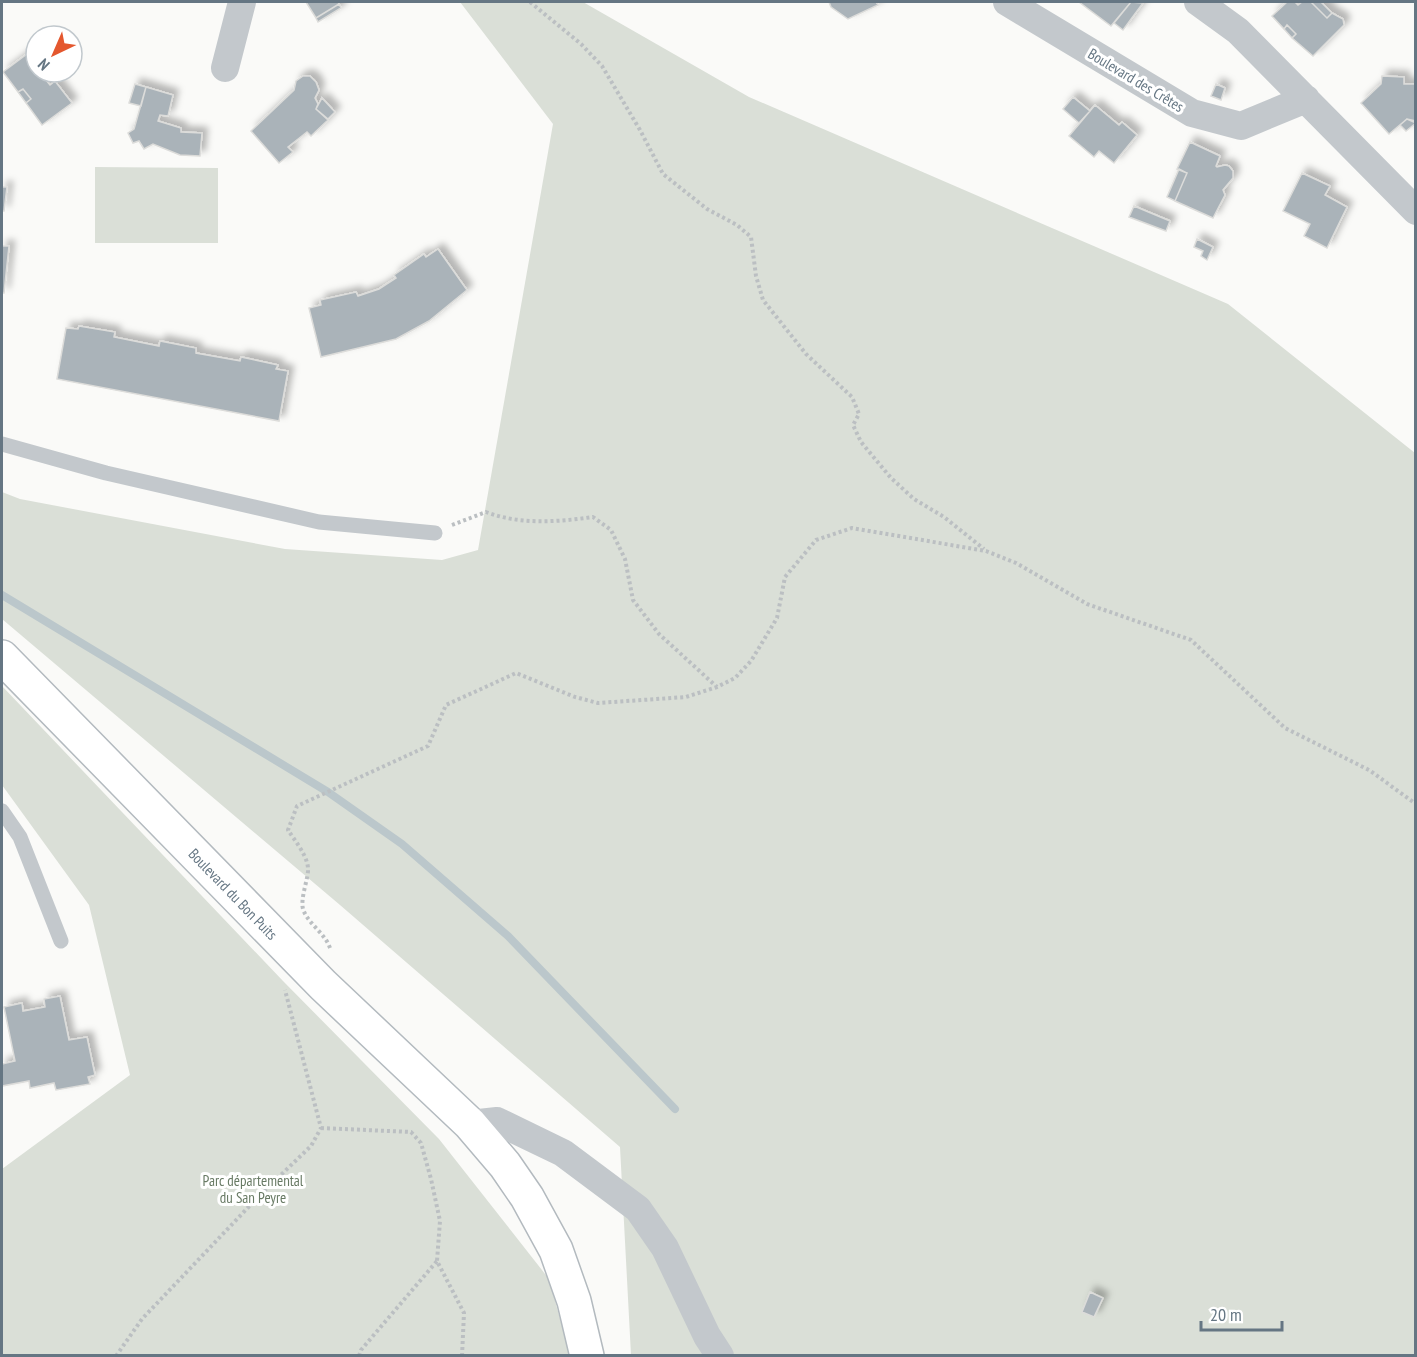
<svg xmlns="http://www.w3.org/2000/svg" width="1417" height="1357" font-family="'PT Sans Narrow',sans-serif">
  <style>
    .green { fill: #dadfd7 }
    .lines { fill: none; stroke-linecap: round; stroke-linejoin: round }
    .stream { stroke: #bbc7cb; stroke-width: 8 }
    .building { fill: #aab3b9; stroke: #dcdcda; stroke-width: 1.5; filter: url(#shadow) }
    .secondary-casing { stroke: #b3babf; stroke-width: 36 }
    .path { stroke: #bbbfc2; stroke-width: 4; stroke-dasharray: 3 3; stroke-linecap: butt }
    .service { stroke: #c3c8cc; stroke-width: 15 }
    .minor { stroke: #c3c8cc; stroke-width: 28 }
    .secondary { stroke: #fff; stroke-width: 33 }
    .labels { text-anchor: middle; dominant-baseline: central; stroke-width: 6; stroke-linejoin: round; paint-order: stroke }
    .street-label { font-size: 15px; fill: #657683; stroke: #fff }
    .park-label { font-size: 15px; fill: #687a64; stroke: #fff }
  </style>
  <defs>
    <filter id="shadow"><feDropShadow dx="5.5" dy="-5.5" stdDeviation="3" flood-color="#0004"/></filter>
  </defs>
  <rect width="100%" height="100%" fill="#fafaf8"/>
  <!-- green -->
  <path class="green" d="M460 2H583L749 97 1228 304 1415 453V1355H631L620 1147 340 905 2 619V492L20 499 285 549 442 560 478 550 553 124Z
    M95 167 218 168V243H95Z
    M2 686 283 981 439 1139 549 1279 570 1355H2V1169L130 1075 89 905 2 785Z"/>
  <g class="lines">
    <!-- stream -->
    <path class="stream" d="M2 595 328 792 402 844 508 936 675 1109"/>
  </g>
  <!-- building -->
  <path class="building" d="M306 2H338L339 4 316 18Z
    M829 2H876L878 5 848 19 831 7Z
    M1079 2H1131L1111 26Z
    M1131 2 1143 3 1123 30 1114 23Z
    M1287 2H1295L1298 5 1302 2H1311L1327 18 1332 13 1343 19 1344 25 1313 56 1292 38 1296 34 1287 25 1284 29 1272 16Z
    M1311 2H1321L1332 13 1327 18Z
    M339 4 341 8 318 22 316 18Z
    M1287 25 1296 34 1292 38 1284 29Z
    M27 54 36 66V72H55L46 80 50 85 55 81 72 103 42 125 26 103 31 99 23 89 18 92 3 72Z
    M303 76H310L316 82 319 90 315 98 318 104 316 109 328 120 311 136 307 132 288 147 293 152 279 163 251 131 294 90 296 81Z
    M1382 76 1404 77V84H1416V121L1407 119 1389 134 1361 103 1381 84Z
    M135 84 146 87 141 106 129 103Z
    M1216 84 1225 88 1221 100 1211 96Z
    M146 87 173 95 168 116 160 115 158 121 181 128V132L202 133 200 156 180 155 153 144 144 149 139 141 133 143 128 133 134 129Z
    M23 89 31 99 26 103 18 92Z
    M1073 97 1090 111 1079 123 1063 109Z
    M322 98 335 112 328 119 316 109Z
    M1095 105 1119 125 1122 122 1137 135 1114 163 1099 151 1094 157 1069 136Z
    M1407 119 1416 123 1406 131 1400 125Z
    M1190 142 1220 156 1216 166 1217 167 1225 165 1229 166 1233 171V178L1223 190 1225 195 1213 218 1175 201 1187 173 1177 169Z
    M1179 169 1187 173 1175 201 1167 197Z
    M1302 173 1330 186 1325 195 1347 207 1327 248 1304 236 1310 224 1283 211Z
    M2 187H7L4 211H2Z
    M1134 206 1170 221 1166 231 1129 217Z
    M1197 239 1213 247 1207 260 1201 256 1203 251 1194 247Z
    M2 246H9L4 293H2Z
    M438 249 467 290 429 321 396 339 321 357 309 308 321 305 320 300 356 292 358 296 379 289 396 278 394 275 424 254 426 257Z
    M79 326 115 332 114 337 159 346 160 341 196 348V353L240 361 241 357 278 365 276 369 288 371 279 421 57 379 66 328 78 329Z
    M60 996 69 1040 87 1037 95 1075 88 1077 90 1084 56 1090 54 1083 30 1088 29 1081 2 1086V1064L15 1061 4 1007 22 1003 23 1011 45 1007 44 999Z
    M1090 1292 1103 1298 1094 1317 1082 1312Z"/>
  <g class="lines">
    <defs>
      <path id="secondary" d="M2 657 323 985 470 1124 505 1165 527 1197 556 1250 574 1301 587 1356"/>
    </defs>
    <!-- secondary casing -->
    <use href="#secondary" class="secondary-casing"/>
    <!-- path -->
    <path class="path" d="M530 2 581 44 602 66 640 130 663 174 707 209 737 225 751 237 756 276 763 300 806 354 852 397 859 414 853 425 861 442 891 478 914 499 944 517 984 549
      M452 525 486 512C520 525 557 522 593 517L611 530 625 559 633 600 659 634 717 687
      M330 948C325 933 308 924 303 909 300 898 309 877 308 868 307 855 295 841 288 830L297 806 428 746 446 705 516 673 575 697 598 703 686 697 717 687 735 678 751 661 777 618 785 577 816 540 852 528 986 551 1016 563 1087 604 1191 640 1285 728 1369 770 1416 804
      M321 1128 411 1132 421 1143 431 1179 440 1221 437 1261 464 1313 462 1356
      M116 1356 142 1319 259 1196 311 1146 321 1128 285 990
      M359 1356 361 1350 437 1261"/>
    <!-- service -->
    <path class="service" d="M2 444 106 473 319 522 435 533
      M2 811 20 837 61 941"/>
    <!-- minor -->
    <path class="minor" d="M1007 2 1192 113 1241 126 1306 99
      M1198 2 1238 31 1416 211
      M225 68 242 2
      M470 1124 497 1121 563 1153 638 1209 665 1248 707 1336 720 1356"/>
    <!-- secondary -->
    <use href="#secondary" class="secondary"/>
  </g>
  <g class="labels">
    <!-- street labels -->
    <g class="street-label">
      <text transform="translate(1136 80) rotate(31)">Boulevard des Crêtes</text>
      <text transform="translate(233 894) rotate(46)">Boulevard du Bon Puits</text>
    </g>
    <!-- park labels -->
    <g class="park-label">
      <text x="253" y="1180">Parc départemental<tspan x="253" dy="17">du San Peyre</tspan></text>
    </g>
  </g>
  <!-- border -->
  <rect width="1417" height="1357" fill="none" stroke="#657683" stroke-width="6"/>
  <!-- north arrow -->
  <g transform="translate(54 54) rotate(224)"><circle r="28" fill="#ffffff" stroke="#c1c8cd" stroke-width="1.5"/>
  <path d="M0-4.5L10 22L0 15L-10 22Z" fill="#e4572e"/>
  <text y="-9" font-size="16" font-weight="bold" text-anchor="middle" fill="#657683">N</text>
  </g>
  <!-- scale -->
  <path d="M1201 1321v9h81v-9" fill="none" stroke="#657683" stroke-width="3"/>
  <text x="1210" y="1321" font-size="18" fill="#657683" stroke="#ffffff" stroke-width="4.5" paint-order="stroke">20 m</text>
</svg>
